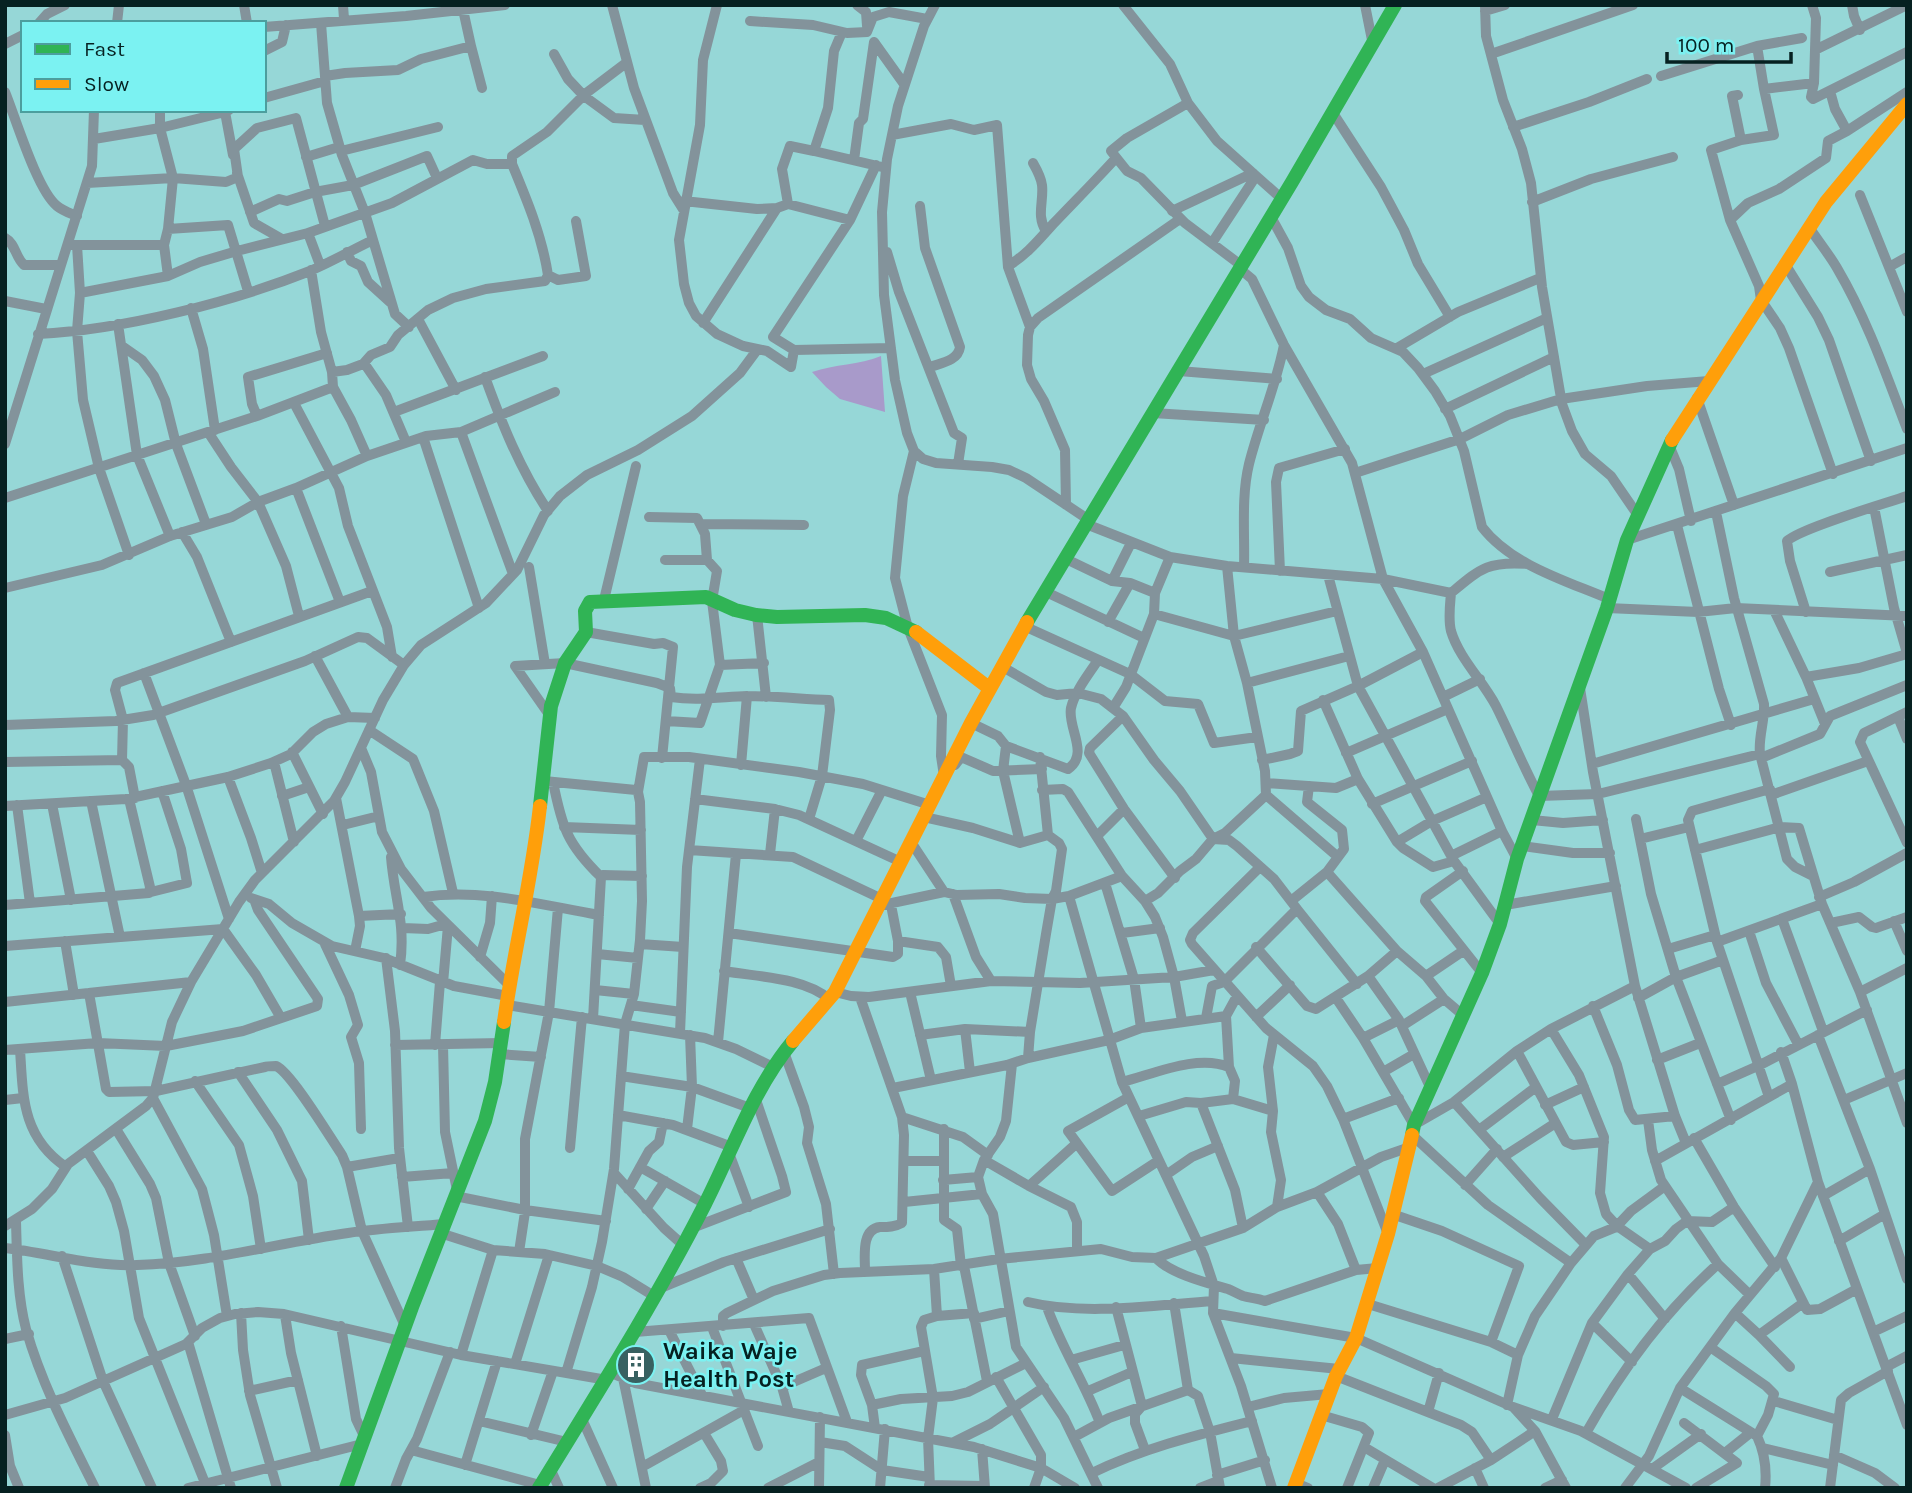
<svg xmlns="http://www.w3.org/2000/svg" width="1912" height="1493" font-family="Karla,sans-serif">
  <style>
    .water { fill: #a89aca }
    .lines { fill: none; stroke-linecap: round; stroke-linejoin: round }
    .street { stroke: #83939b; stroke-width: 10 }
    .fast { stroke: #30b455; stroke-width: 14 }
    .slow { stroke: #ff9f0a; stroke-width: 14 }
    .labels { text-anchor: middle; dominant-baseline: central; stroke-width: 5; stroke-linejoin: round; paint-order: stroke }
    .poi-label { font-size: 24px; font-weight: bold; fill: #062121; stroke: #7bf2f2; text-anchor: start }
  </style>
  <rect width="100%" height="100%" fill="#96d7d7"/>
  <!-- water -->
  <path class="water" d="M881 356 885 412 840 399 826 387 812 372C835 364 859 365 881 356Z"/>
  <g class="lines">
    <!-- street -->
    <path class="street" d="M244 5 247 23
      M343 5 344 19
      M612 5 634 88 673 193 683 209
      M717 5 703 60 700 125 679 240 684 284 689 303 696 316 717 334 743 346 767 351 791 367 794 350 891 348
      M857 5 866 12 867 26
      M935 5 924 26 898 106 887 159 882 212 884 295 895 380 907 433 914 451 923 459 936 463 992 467 1009 470 1026 478 1089 520
      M1123 5 1170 64 1188 103 1217 141 1282 199
      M1365 5 1373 45
      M1485 5 1486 36 1503 100 1522 149 1531 183 1542 287 1562 404 1572 431 1585 454 1611 476 1637 514
      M1812 5 1816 18 1815 50
      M1852 5 1854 16 1860 30
      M1907 5 1815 50 1814 83 1811 97 1813 99 1907 52
      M1485 11 1505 5
      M750 21 813 25 847 33 867 32 873 17 889 12 927 19
      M39 23 47 14 65 5
      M117 23 119 5
      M321 23 327 103 342 155 365 213 395 314 409 327
      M264 27 406 16 505 5
      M842 32 834 51 828 108 814 151 882 167
      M1802 38 1757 46 1764 89 1814 83
      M874 42 904 84
      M5 44 23 35
      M471 46 482 88
      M264 51 282 42 286 25
      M554 54 568 79 584 96 614 118 645 120
      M1491 54 1633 5
      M325 76 345 73 398 70 421 59 471 46 462 5
      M1661 76 1757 46
      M1830 91 1835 109 1847 131 1907 92
      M5 92C16 119 37 190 57 206 63 211 70 213 77 216
      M1738 95 1732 96 1741 140 1774 135 1764 89
      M264 98 325 81
      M1188 103 1127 138 1111 151 1127 171 1141 178 1185 223 1242 266
      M160 110V128L173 178 168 229 164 245 168 276
      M229 110 225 112 233 155
      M1333 113 1381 187 1404 230 1418 264 1450 317
      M1513 127 1589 102 1647 79
      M892 135 951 124 974 130 997 125 1008 267 1030 327
      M94 139 160 128 225 112
      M1741 140 1711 150 1730 220 1748 203 1779 189 1826 158 1828 141 1847 131
      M341 151 438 127
      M306 157 339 147
      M854 160 859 123 863 119 874 42
      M1033 163C1037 170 1041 177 1042 185 1044 201 1036 216 1046 231
      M512 164V156L547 132 585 94 626 63
      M237 173 254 223 282 239
      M238 177 234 149 257 128 296 118 325 226
      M87 183 173 178 226 182 238 177
      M1860 195 1907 312
      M684 201 757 209 777 208 788 204 850 220 876 165
      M1532 202 1591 179 1673 157
      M788 204 782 169 790 146 814 151
      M920 206 925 248 960 347C958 361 941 363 930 367
      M1172 211 1253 173
      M250 212 279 199 287 201 315 192 353 185 427 156 437 178
      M1271 217 1288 248 1301 286 1309 297 1326 310 1350 319 1371 338 1403 352 1418 368 1435 391 1450 416 1464 451 1482 527C1511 565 1567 581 1609 599
      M1730 220 1759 286 1761 300 1780 328 1789 348 1833 474
      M1809 227C1818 241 1829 254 1837 268 1867 319 1886 374 1907 429
      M168 229 228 225 248 291
      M308 233 320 265
      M5 238C16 244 15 257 24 265H61
      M1212 243 1256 176
      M73 245H164
      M77 245 80 293 77 331 83 400 99 468 129 555
      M347 252 351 261 361 266 368 282 390 302
      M887 252 899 292 954 433 962 438 958 464
      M1785 264 1818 317 1829 340 1871 461
      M1008 266C1028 254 1040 238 1055 222 1076 200 1096 180 1116 158
      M1889 267 1907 257
      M1240 269 1252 279 1284 345 1352 463 1383 579 1423 652 1502 831 1517 859
      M311 270 321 332 332 372 333 387 351 420 367 456
      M80 293 168 276 200 262 237 251 308 233 392 203 473 160 487 164H512C527 200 542 236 548 275
      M5 301 46 309
      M191 308 203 349 215 430
      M418 319 456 390
      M703 323 777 208
      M118 324 137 455 170 536
      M38 334C122 330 232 302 310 271 331 262 352 250 373 240
      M122 346 142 360 154 376 165 400 176 444 206 524
      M1397 348 1458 312 1540 278
      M794 350 773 337 850 220
      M364 363 386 395 406 442
      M1179 371 1277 379
      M332 372 347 370 363 364 371 355 390 347 398 335 428 310 453 298 486 289 545 281 548 275 558 280 586 276 576 221
      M1423 374 1547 318
      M485 377C502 424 520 469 548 511
      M1697 398 1734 505
      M294 403 339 488 348 526 387 627 392 657
      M1445 409 1554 357
      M394 412 543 356
      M1153 413 1264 420
      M257 416 252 404 248 377 327 353
      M208 432 231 467 258 502 286 566 299 616
      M461 432 513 574
      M423 437 479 608
      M5 444 92 166 94 110
      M1669 445 1679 469 1691 521
      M914 451 903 496 895 578 908 628 942 715 941 756 944 776
      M1355 473 1460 439 1508 415 1561 399 1647 386 1709 381
      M296 488 340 602
      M5 498 257 416 333 387
      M1066 505 1065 450 1044 401 1031 379 1027 365 1028 335 1030 327 1038 318 1180 219
      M1874 507 1894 608 1907 653
      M1716 512 1734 598 1764 704C1765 721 1758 737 1760 754L1787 859 1795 867 1813 876
      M649 517 697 518 705 534 707 560
      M700 524 804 525
      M1086 524 1170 557 1227 566 1383 579 1451 593
      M1677 525 1719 689 1731 725
      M182 532 197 557 231 642
      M1627 540 1907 448
      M1066 559 1112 581 1130 583 1155 593
      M665 560H707L717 571 712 601 720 665 700 723 666 721
      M1528 564C1488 561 1481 568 1451 593 1450 605 1448 619 1451 631 1459 658 1483 681 1496 706 1511 736 1523 766 1539 796L1598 794 1760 754
      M1227 566 1234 636 1247 683 1265 771 1266 795 1338 857
      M529 567 545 664
      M1244 567C1245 534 1241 497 1249 464 1259 424 1276 386 1284 345
      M1280 571 1276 482 1279 468 1345 449
      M1830 572 1907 555
      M1328 575 1358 686 1454 861 1500 924
      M1112 581 1131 543
      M5 588 102 565 170 536 232 517 258 502 296 488 367 456 426 436 461 432 555 392
      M1046 592 1144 638
      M604 600 636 466
      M1607 608 1698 612 1736 608 1907 616
      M1774 610 1806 677 1825 724
      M1806 612 1790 561 1787 541C1801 528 1884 504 1907 496
      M1154 614 1234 636 1337 611
      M757 615 766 697
      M1108 622 1130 583
      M1024 626 1130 674 1165 701 1198 704 1214 743 1257 737
      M586 632 654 644 663 643 673 647 662 758
      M315 656 348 717
      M720 665 764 663
      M1001 666 1046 692 1057 695 1078 693 1101 699 1123 716 1154 760 1180 791 1213 839 1229 840 1237 846 1274 879 1297 909 1224 982 1212 986 1206 1018
      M144 673 186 785 229 919
      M1806 677 1859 668 1907 654
      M1247 683 1349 656
      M1580 688 1593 772 1635 986 1675 1116 1686 1143
      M1443 697 1480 679
      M1323 700 1358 779 1397 842 1403 848 1433 867 1454 861
      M1113 708 1126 687 1154 614 1155 593 1170 557
      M1907 712 1864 733 1860 742 1907 843
      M550 716 515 666 565 663 657 683 670 688 671 697C697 701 721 697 747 696 774 696 802 699 829 700L830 710 822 776 809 819
      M1123 716 1090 748 1089 753 1124 809 1175 878
      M1898 717 1907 739
      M971 723 998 736 1006 746 1068 769C1090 754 1067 727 1071 708 1075 691 1089 674 1098 660
      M5 725 116 721 153 715 305 661 358 637 367 638 404 665
      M369 730 413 759 434 811 453 893
      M1006 746 1003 771 1020 843
      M361 748 371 772 382 832 401 869 431 908 509 985
      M292 752 323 814
      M1346 753 1448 709
      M1761 758 1820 734 1830 716 1907 685
      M122 760 123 720 115 690 117 683 372 591
      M1262 760 1290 754 1298 751 1301 711 1358 686 1423 652
      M5 762 122 760 129 767 135 798
      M274 762 294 842
      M1592 764 1814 699
      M741 765 747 696
      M955 765 961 757 993 771 1042 769
      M228 777 251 838 262 873
      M544 781 636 790 638 792 640 802 642 901 640 940 634 994 625 1024 614 1169 602 1242 592 1287 566 1373
      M553 782C562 827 567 844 601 877
      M1266 783 1336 788 1358 779
      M1042 790 1063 789 1068 792 1122 876 1145 901 1155 917 1163 937 1174 977 1182 1021
      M638 792 644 757H689L799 772 863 784 930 805
      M1771 795 1868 761
      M282 796 309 787
      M336 798 359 916 360 926 355 951
      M695 799 775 809 799 815 901 862
      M91 801 120 937
      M52 804 71 900
      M1372 804 1472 761
      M17 805 30 903
      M5 806 126 799 228 777 271 763 291 754 313 732 326 724 348 717 375 718
      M924 817 973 828 1020 843 1048 835
      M1636 819 1651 894 1676 977 1731 1120
      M1532 820 1563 823 1603 820
      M343 825 379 816
      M564 827 641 830
      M1097 836 1124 809
      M1640 839 1689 827
      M856 841 882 790
      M911 842 944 892
      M1397 842 1432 821 1487 797
      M1522 846 1573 853H1610
      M689 850 793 857 882 899
      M1695 850 1780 827 1799 828 1822 904 1860 992 1907 1123
      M770 854 775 809
      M1451 856 1502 831
      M391 857C394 897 406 923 400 965
      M1259 868 1193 933 1190 940 1192 944 1266 1028 1313 1066 1327 1086 1343 1119 1388 1234
      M1463 871 1426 897 1425 901 1482 973
      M1327 872 1397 951 1426 976 1444 999 1464 1016
      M1105 883 1134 979 1141 1028
      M151 892 187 883 181 849 162 791
      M953 894 976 957 991 981
      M1069 896 1122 1082 1204 1256 1214 1286 1213 1313 1241 1386 1272 1488
      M423 897C482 888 541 905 599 915
      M1819 897 1854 882 1907 853
      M251 898 269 904 292 923 332 946 384 958 454 986 508 996
      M1145 901 1158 893 1180 871 1196 859 1213 839 1225 833 1266 795
      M1291 901 1327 872 1344 849 1342 830 1307 802 1309 786
      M5 905 149 893 150 887 129 799
      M1505 905 1616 886
      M878 906 944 892 957 895 999 894 1025 898 1052 899 1069 896 1122 876
      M1297 909 1357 984
      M359 916 401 914
      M1782 919 1823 1031
      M1894 921 1907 951
      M1831 923 1859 917 1872 927 1876 928 1907 917
      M403 928 428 929 446 924
      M1749 931 1766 983 1798 1044
      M729 933 893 957 898 954V941L891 905
      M1122 933 1160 928
      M65 941 74 995
      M898 941 938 947 946 957 951 986
      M1717 942 1822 904
      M325 944 349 995 358 1025 351 1037 359 1063 361 1129
      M640 944 683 947
      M5 946 223 929 256 975 281 1018
      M1256 947 1307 1006 1316 1009 1368 976 1397 951
      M1668 949 1715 935
      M597 954 638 958
      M480 957 490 923 492 896
      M386 958 395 1031 399 1148 408 1227
      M724 971C757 977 803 977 829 999
      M1368 976 1399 1020 1430 1087
      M1426 976 1463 951
      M443 983 448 926
      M595 990 634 994
      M835 992 851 996 869 997 991 981 1080 983 1174 977 1214 970
      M910 992 931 1080
      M1860 992 1907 968
      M89 993 106 1089 109 1092 156 1091 265 1067C267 1066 274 1066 276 1066 291 1072 331 1139 342 1155L347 1167 362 1231 405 1326
      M860 997 902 1117 904 1135 902 1223C895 1227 888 1227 880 1227 861 1229 865 1257 865 1271
      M1336 998 1363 1038 1414 1125 1454 1102 1517 1051 1551 1029 1635 986
      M1638 998 1676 977 1723 960
      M5 1002 191 982
      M507 1005 705 1038 736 1049 773 1067
      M631 1005 681 1012
      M1593 1006 1617 1065 1629 1110 1635 1120 1675 1116
      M1256 1017 1290 985
      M593 1019 601 877 603 875 642 876
      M1402 1026 1444 999
      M965 1029 970 1072
      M1551 1029 1579 1075 1604 1137 1600 1193 1606 1214 1617 1226 1650 1249
      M680 1033 687 867 700 759
      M920 1035 965 1029 1030 1032
      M1274 1035 1268 1067 1273 1111 1271 1132 1281 1180 1277 1207
      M1818 1035 1870 1169 1907 1279
      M1363 1038 1399 1020
      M718 1042 736 854
      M395 1045 501 1043
      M435 1045 440 982
      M443 1045 445 1132 457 1190
      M20 1049C23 1097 22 1137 66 1167
      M5 1050 98 1043 166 1046 243 1031 317 1006 318 999 258 910 254 899
      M1517 1051 1566 1142 1573 1145 1604 1142
      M784 1052 804 1107 809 1127 807 1143 826 1204 834 1274
      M1781 1052 1792 1084 1818 1182 1907 1425
      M499 1054 541 1057
      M1028 1058 1030 1032 1046 934 1052 899 1056 891 1062 849 1059 843 1048 835 1040 757
      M1657 1060 1700 1043
      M1012 1064 1006 1121 1000 1137 984 1160 978 1177 982 1194 993 1214 1016 1347 1064 1418 1098 1488
      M238 1072 277 1130 302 1181 309 1240
      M1383 1072 1414 1054
      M621 1076 692 1087 750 1108
      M195 1081 239 1145 253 1196 261 1249
      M1122 1082C1154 1074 1197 1054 1229 1067
      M1717 1084 1760 1065 1867 1010
      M893 1088 1007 1065 1028 1058 1109 1040 1141 1028 1226 1016
      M1129 1097 1068 1131 1112 1191 1158 1161
      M1769 1097 1717 942 1688 820 1692 811 1770 789
      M153 1098 202 1189 214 1235 227 1316
      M1233 1099 1235 1081 1229 1067 1226 1016 1237 996
      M5 1100 23 1098
      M1844 1100 1907 1073
      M1454 1102 1540 1198 1586 1245
      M1201 1103 1235 1190 1243 1228
      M1545 1105 1584 1087
      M618 1115 673 1125 732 1147
      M1139 1116 1186 1102 1201 1103 1233 1099 1273 1111
      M902 1117 963 1137 988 1155
      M1343 1119 1399 1098
      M1648 1120 1652 1150 1661 1180 1718 1264 1750 1295
      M116 1129 150 1184 156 1198 169 1263 195 1336
      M687 1129 692 1087 690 1035
      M944 1129V1220L957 1229 961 1266
      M1479 1130 1536 1087
      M1411 1134 1488 1205 1571 1263
      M1694 1138 1734 1207 1775 1267
      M1077 1143 1029 1186 1071 1207 1077 1222V1251
      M570 1148 582 1017
      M87 1151 109 1186 116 1202 124 1231 139 1318 207 1488
      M729 1153 749 1207
      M1503 1157 1554 1124
      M984 1160 1029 1186
      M904 1161H942
      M1655 1161 1792 1084
      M347 1167 399 1158
      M640 1167 705 1204
      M614 1173 664 1228 683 1245
      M1166 1175 1192 1157 1218 1146
      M402 1177 453 1173
      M943 1180 978 1177
      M1465 1185 1497 1149
      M628 1189 649 1151 659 1142 663 1123
      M1317 1192 1338 1224 1356 1270
      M455 1196 525 1210 606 1221
      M1823 1196 1870 1169
      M904 1202 982 1194
      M646 1209 665 1181
      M1392 1214 1442 1231 1519 1266 1491 1342
      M16 1221C17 1255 17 1295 26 1329 42 1385 69 1436 95 1488
      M5 1226 32 1209 52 1189 68 1164 146 1106 153 1098 172 1022 191 982 239 902 255 880 334 801 345 782 383 700 404 665 421 645 486 603 517 570 544 515 560 496 587 475 638 450 692 416 740 373 757 350
      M692 1228 786 1192 782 1176 755 1097
      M440 1233 493 1250 545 1254 597 1266 623 1277 654 1296
      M1839 1241 1885 1214
      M5 1248C49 1253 93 1267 137 1265 209 1263 277 1243 348 1233 380 1228 412 1227 444 1224
      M519 1252 525 1212V1139L549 1012 558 908
      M62 1256 103 1381 152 1488
      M736 1258 754 1300
      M1156 1258C1171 1274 1207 1283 1228 1289 1233 1291 1238 1294 1243 1296 1250 1298 1257 1298 1265 1301L1356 1270 1378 1268
      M1781 1258 1807 1310 1820 1309 1857 1289
      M964 1266 987 1381
      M1628 1274 1665 1319
      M658 1289 724 1262 830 1229
      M1028 1302C1085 1316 1155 1305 1213 1301
      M1174 1303 1188 1390 1198 1396 1210 1432 1220 1488
      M1368 1304 1491 1342 1518 1355
      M1047 1307C1061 1347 1085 1383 1100 1423
      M1116 1307 1142 1406 1135 1414V1423L1145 1450
      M241 1313 243 1350 250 1395 277 1488
      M1213 1313 1356 1338 1513 1407 1581 1431 1686 1488
      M1735 1313 1759 1335 1803 1303
      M285 1315 291 1353 317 1456
      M937 1316 974 1313
      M974 1319 1009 1311
      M1592 1323 1632 1362
      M754 1324 782 1387 789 1412
      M341 1326 356 1419 365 1438
      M723 1326V1316L727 1313 773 1291 824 1275 840 1273 934 1269 999 1259 1101 1249 1132 1257 1156 1258 1243 1228 1277 1207 1317 1192 1381 1157 1407 1148
      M712 1327 758 1446
      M669 1330 702 1395
      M635 1332 809 1318 847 1422
      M1873 1332 1907 1316
      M1759 1335 1790 1367
      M5 1339 29 1334
      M188 1342 231 1488
      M1710 1347 1766 1386 1774 1394 1768 1415 1757 1436
      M461 1355 493 1250
      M1231 1358 1339 1369
      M1071 1360 1124 1345
      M515 1364 549 1255
      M1886 1367 1907 1356
      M611 1373 635 1383 974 1447 1041 1468 1075 1488
      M1336 1376 1461 1425 1472 1432 1491 1460
      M996 1377 1041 1455V1468L1034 1488
      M623 1378 646 1488
      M782 1387 826 1368
      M1680 1388 1757 1436C1765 1453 1767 1469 1765 1488
      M249 1391 298 1380
      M1088 1391 1132 1372
      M1774 1401 1838 1420
      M872 1405 901 1399 952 1396 968 1392 1026 1363
      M1507 1405 1518 1355 1535 1316 1571 1263 1594 1236 1616 1227 1631 1211 1665 1186
      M1248 1407 1284 1398 1329 1394
      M1514 1408 1535 1431 1566 1488
      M1428 1412 1439 1373
      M5 1415 65 1398 186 1344 202 1328 220 1318 235 1314 258 1312 284 1314 461 1355 607 1380
      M1321 1415 1362 1427 1369 1433 1347 1488
      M582 1419 613 1488
      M1552 1419 1592 1323 1628 1274 1650 1249 1665 1241 1676 1229 1687 1221 1712 1222 1734 1207
      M479 1421 567 1442
      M1684 1423 1737 1463 1696 1488
      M875 1428 872 1405 861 1375 862 1365 924 1351
      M1586 1433C1621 1371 1665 1311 1718 1264
      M5 1435 10 1466 19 1488
      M531 1435 553 1371
      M1074 1437 1109 1418 1188 1390
      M820 1442 845 1446 882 1470 929 1477
      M954 1442 990 1424 1044 1387
      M1364 1447 1433 1488
      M1763 1448 1833 1465
      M982 1449 985 1488
      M411 1450 540 1485
      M1725 1453 1750 1433
      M1834 1455 1875 1473 1895 1488
      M465 1465 497 1361
      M642 1467 744 1410
      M550 1468 559 1488
      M1475 1468 1484 1488
      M1652 1469 1701 1434
      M1092 1473C1144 1448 1197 1435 1252 1421
      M1217 1475 1265 1460
      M1296 1483 1308 1488
      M929 1485 983 1486
      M188 1488 362 1444
      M395 1488 406 1459 417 1439 450 1352
      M700 1488 711 1483 723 1471 721 1461 704 1433
      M768 1488 819 1462
      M819 1488 820 1417
      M880 1488 885 1429
      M930 1488 928 1438 933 1398 921 1327 924 1320 937 1316 934 1269
      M1200 1488 1218 1481
      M1373 1488 1385 1460
      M1438 1488 1491 1460 1535 1431
      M1545 1488 1562 1480
      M1625 1488 1649 1456 1680 1388 1735 1313 1781 1258 1818 1182
      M1830 1488 1841 1400 1849 1393 1888 1371"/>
    <!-- fast -->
    <path class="fast" d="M1027 622 1292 182 1395 5
      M540 806 551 706 565 663 586 632 585 611 590 602 706 597 735 610 756 615 777 617 865 615 886 618 916 632
      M1412 1135 1414 1125 1482 973 1500 924 1517 859 1607 608 1627 540 1672 440
      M346 1488 412 1307 485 1121 495 1082 504 1022
      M539 1488C596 1395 655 1302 705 1204 733 1149 753 1089 793 1041"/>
    <!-- slow -->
    <path class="slow" d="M1672 440 1826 202 1907 104
      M916 632 989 688
      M504 1022C514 950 532 879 540 806
      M793 1041 835 992 971 723 1027 622
      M1294 1488 1336 1376 1356 1338 1388 1234 1412 1135"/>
  </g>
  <!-- icons -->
  <defs>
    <symbol id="building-disc" viewBox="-11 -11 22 22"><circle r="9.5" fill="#386161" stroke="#7bf2f2"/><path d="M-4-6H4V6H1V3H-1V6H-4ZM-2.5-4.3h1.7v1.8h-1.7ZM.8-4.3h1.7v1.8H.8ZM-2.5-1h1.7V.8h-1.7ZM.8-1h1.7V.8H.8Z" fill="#fff"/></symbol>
  </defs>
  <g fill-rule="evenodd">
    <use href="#building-disc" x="614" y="1343" width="44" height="44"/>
  </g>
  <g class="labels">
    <!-- poi labels -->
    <g class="poi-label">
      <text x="663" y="1351">Waika Waje<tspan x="663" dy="28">Health Post</tspan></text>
    </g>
  </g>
  <!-- border -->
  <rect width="1912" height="1493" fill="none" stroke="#062121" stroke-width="14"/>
  <!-- legend -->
  <rect x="21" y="21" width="245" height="91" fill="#7bf2f2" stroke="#4c9e9e" stroke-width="2"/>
  <rect x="35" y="44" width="35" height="10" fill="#30b455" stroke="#4c9e9e" stroke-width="2"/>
  <text x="84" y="56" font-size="21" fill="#062121">Fast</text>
  <rect x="35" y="79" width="35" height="10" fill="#ff9f0a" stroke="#4c9e9e" stroke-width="2"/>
  <text x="84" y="91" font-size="21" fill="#062121">Slow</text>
  <!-- scale -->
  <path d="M1667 52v10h124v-10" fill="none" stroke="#062121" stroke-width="3.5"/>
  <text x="1678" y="52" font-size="21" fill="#062121" stroke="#7bf2f2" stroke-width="5" paint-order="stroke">100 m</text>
</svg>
